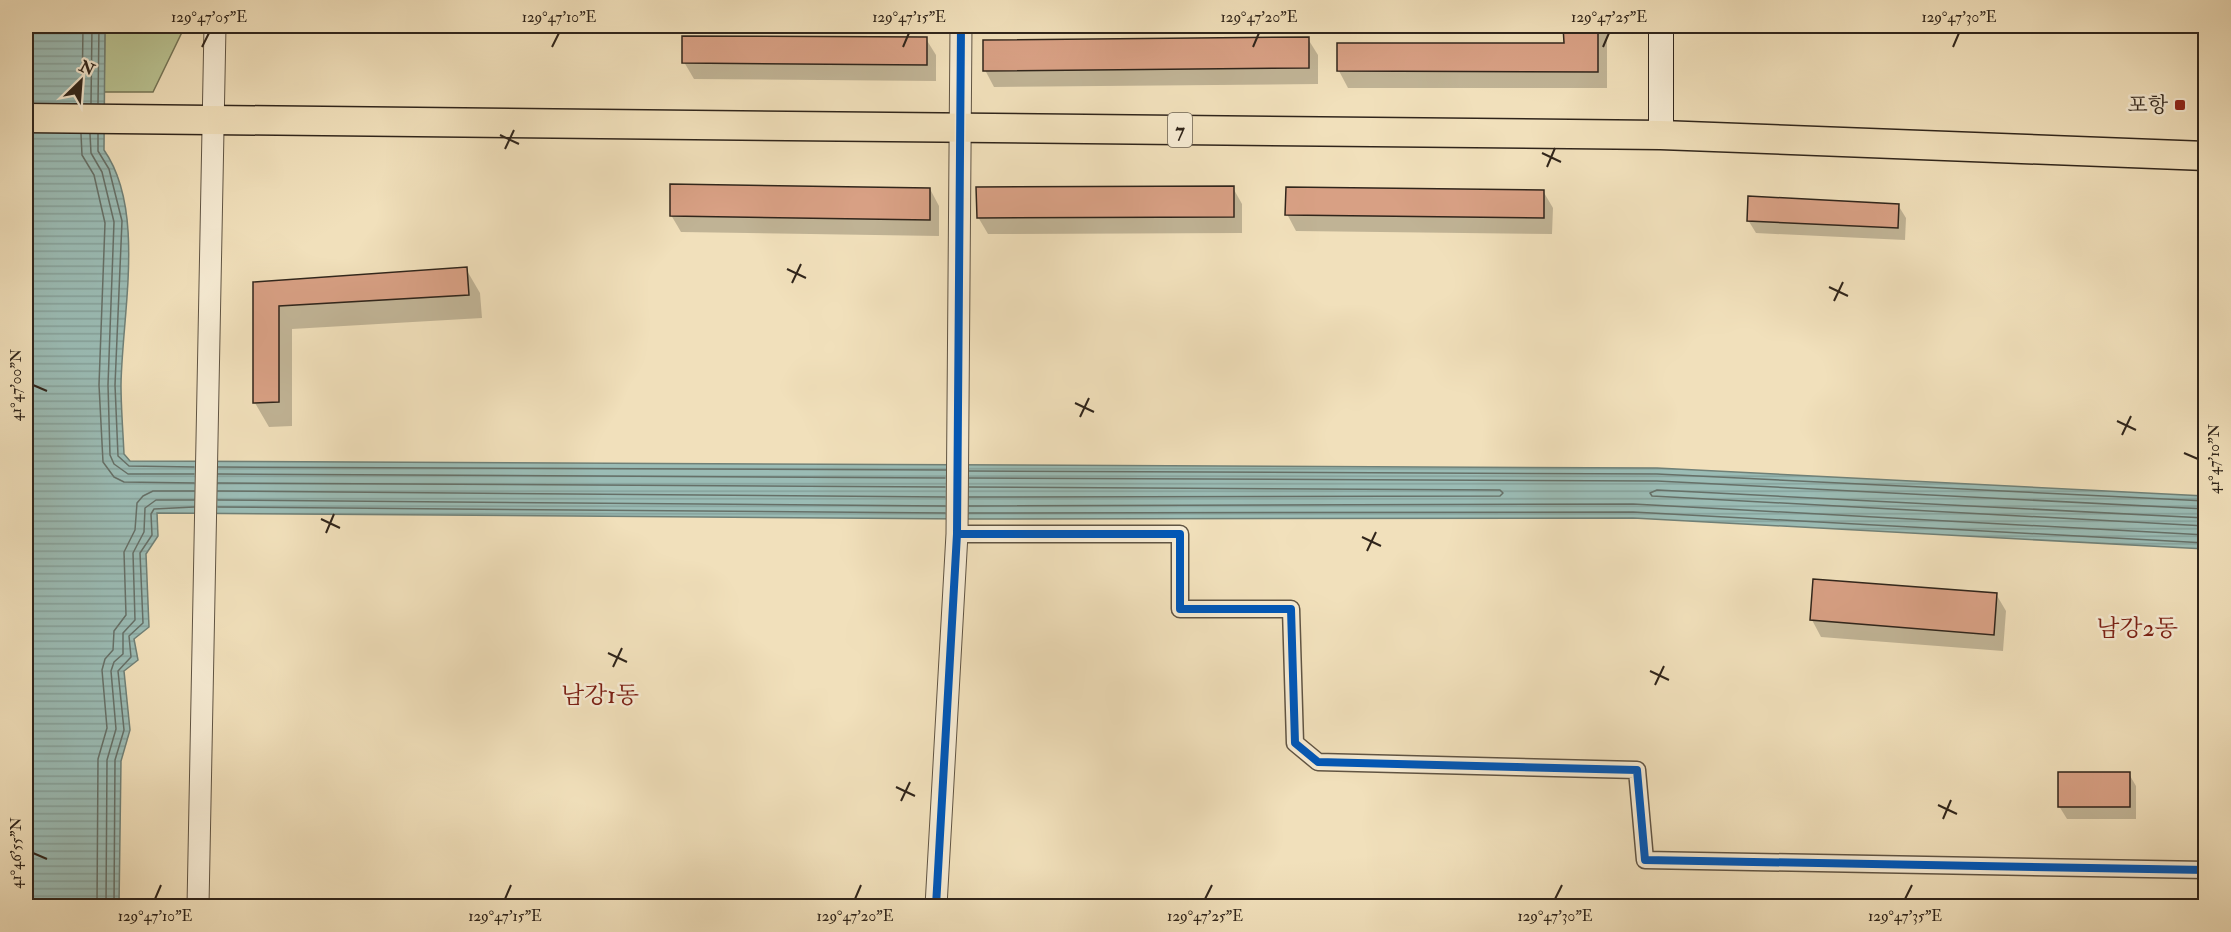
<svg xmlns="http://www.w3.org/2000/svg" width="2231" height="932" font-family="'IM FELL Double Pica','Noto Serif KR',serif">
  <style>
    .grass { fill: #b9c291; stroke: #747456; stroke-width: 1.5 }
    .water { fill: url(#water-rules); stroke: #708077; stroke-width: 1.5 }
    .shadow { fill: #0003 }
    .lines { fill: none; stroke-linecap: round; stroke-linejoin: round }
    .shore { stroke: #667068; stroke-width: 1.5 }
    .building { fill: #d8a084; stroke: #30251b; stroke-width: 1.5 }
    .minor-casing { stroke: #605443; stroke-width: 19 }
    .tertiary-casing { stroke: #605443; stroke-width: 23 }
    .secondary-casing { stroke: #30251b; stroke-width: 26 }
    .trunk-casing { stroke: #30251b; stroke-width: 31 }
    .minor { stroke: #f6ebd3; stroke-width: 16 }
    .tertiary { stroke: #f6ebd3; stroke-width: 21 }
    .secondary { stroke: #f6ebd3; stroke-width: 24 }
    .trunk { stroke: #f1e0bb; stroke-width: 28 }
    .cycleway-casing { stroke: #f6ebd3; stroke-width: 11 }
    .cycleway { stroke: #0057b8; stroke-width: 8 }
    .ticks { fill: none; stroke: #30251b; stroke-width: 2 }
    .poi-dot { fill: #8f2418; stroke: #f6ebd3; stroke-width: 2 }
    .labels { text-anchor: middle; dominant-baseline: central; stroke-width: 5; stroke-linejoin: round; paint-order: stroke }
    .shield { fill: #f6ebd3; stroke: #6b6052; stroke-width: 1.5 }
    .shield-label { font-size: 20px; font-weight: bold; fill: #30251b }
    .poi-label { font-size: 21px; fill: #30251b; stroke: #f6ebd3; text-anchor: end }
    .quarter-label { font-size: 24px; fill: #7a1f14; stroke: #f6ebd3 }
    .neatline { fill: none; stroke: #30251b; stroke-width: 2 }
    .ticks-label { font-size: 15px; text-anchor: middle; fill: #30251b }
  </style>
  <defs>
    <pattern id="water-rules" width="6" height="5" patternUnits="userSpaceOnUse" patternTransform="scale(1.5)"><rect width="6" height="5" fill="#9bbcb5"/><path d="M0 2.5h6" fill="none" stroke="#86a19b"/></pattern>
  </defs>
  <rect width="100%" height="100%" fill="#f1e0bb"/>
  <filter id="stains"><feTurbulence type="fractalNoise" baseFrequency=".00333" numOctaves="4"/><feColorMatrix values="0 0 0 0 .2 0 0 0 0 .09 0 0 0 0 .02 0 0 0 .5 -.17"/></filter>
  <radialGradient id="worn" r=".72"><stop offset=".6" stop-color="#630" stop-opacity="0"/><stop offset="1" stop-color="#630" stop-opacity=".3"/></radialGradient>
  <!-- grass -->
  <path class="grass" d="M105 26H185L153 92H104Z"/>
  <!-- water -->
  <path class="water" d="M26 26H105L104 150C146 210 122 314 121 385 121 408 123 431 124 454L130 461 1657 468 2205 496V549L1633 518 968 519 157 513 158 536 146 554 149 627 134 639 138 660 124 671 130 730 121 761 119 906H26Z"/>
  <!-- shadow -->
  <path class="shadow" d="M1565 26H1607V88H1348L1339 71 1338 44H1565Z
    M926 39 936 55V81L694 79 684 62Z
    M1308 39 1318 55V84L994 87 985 70Z
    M1233 188 1242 204V233L988 234 978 217Z
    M930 189 939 206V236L681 232 671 215Z
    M1543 191 1553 208 1552 234 1296 231 1287 214Z
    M1898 205 1906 218 1905 240 1756 233 1748 220Z
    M466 269 480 293 482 318 292 329V426L269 427 255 403V283Z
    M1996 594 2006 611 2003 651 1821 637 1812 620Z
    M2129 774 2136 786V819H2067L2059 806Z"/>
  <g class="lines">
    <!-- shore -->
    <path class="shore" d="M82 103 83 26
      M91 103 92 26
      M98 103 99 26
      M81 134 82 155 94 175 105 223 99 385 103 462 114 477 124 482 194 483
      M90 134 91 153 102 172 114 222 108 385 110 455 114 464 128 474H194
      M98 134V151L109 169 122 221 115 385 118 456 129 466 194 467
      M218 467 946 470
      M969 471 1657 474 2206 501
      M218 474 945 478
      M969 478 1657 481 2206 509
      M218 483 945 487
      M218 491 945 497
      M969 497 1500 496 1503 493 1500 490 969 487
      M218 500 945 506
      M969 506 1633 504 2206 535
      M218 507 945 513
      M969 513 1633 512 2206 543
      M2206 518 1657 490 1650 493 1652 496 2206 526
      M97 906 98 759 107 728 102 670 105 659 113 650 114 631 126 615 124 552 135 530 137 503 143 496 153 491H194
      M106 906 107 760 116 729 111 671 114 662 123 654V633L135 620 133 553 144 532 145 508 156 500H194
      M114 906 115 760 124 730 118 671 131 657 129 636 143 623 140 553 152 535 151 514 154 509 194 507"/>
  </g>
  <!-- building -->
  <path class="building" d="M1563 26H1598V72L1337 71V43H1564Z
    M682 36 927 37V65L682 63Z
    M1309 37V68L983 71V40Z
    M670 184 930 188V220L670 216Z
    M1234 186V217L977 218 976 187Z
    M1286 187 1544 190V218L1285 215Z
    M1748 196 1899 204 1898 228 1747 221Z
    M467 267 469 295 279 306V402L253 403V282Z
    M1813 579 1997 593 1994 635 1810 620Z
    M2058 772H2130V807H2058Z"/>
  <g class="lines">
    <defs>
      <path id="minor" d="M957 534H1180V609H1291L1295 743 1318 762 1637 770 1645 860 2206 870"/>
      <path id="tertiary" d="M198 906 215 26
        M936 906 957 534 961 26"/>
      <path id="secondary" d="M1661 135V26"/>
      <path id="trunk" d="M26 118 1661 135 2206 156"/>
    </defs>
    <!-- minor casing -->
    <use href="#minor" class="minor-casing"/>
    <!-- tertiary casing -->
    <use href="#tertiary" class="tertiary-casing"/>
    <!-- secondary casing -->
    <use href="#secondary" class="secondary-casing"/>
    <!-- trunk casing -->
    <use href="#trunk" class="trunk-casing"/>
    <!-- minor -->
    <use href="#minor" class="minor"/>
    <!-- tertiary -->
    <use href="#tertiary" class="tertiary"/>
    <!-- secondary -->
    <use href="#secondary" class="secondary"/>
    <!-- trunk -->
    <use href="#trunk" class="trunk"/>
    <defs>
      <path id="cycleway" d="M957 534H1180V609H1291L1295 743 1318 762 1637 770 1645 860 2206 870
        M936 906 957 534 961 26"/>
    </defs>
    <!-- cycleway casing -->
    <use href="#cycleway" class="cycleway-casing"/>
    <!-- cycleway -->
    <use href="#cycleway" class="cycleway"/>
  </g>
  <!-- ticks -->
  <path class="ticks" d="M202 47 209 33M552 47 559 33M903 47 909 33M1253 47 1259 33M1603 47 1609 33M1953 47 1959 33M500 135 519 144M505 149 514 130M1542 153 1561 162M1547 167 1555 148M787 269 806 278M792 283 801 264M1829 287 1848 296M1834 301 1843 282M33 385 47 391M1075 403 1094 412M1080 417 1089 398M2117 421 2136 430M2122 435 2131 416M2184 453 2198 459M321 519 340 528M326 533 334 514M1362 537 1381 546M1367 551 1376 532M608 653 627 662M613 667 622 648M1650 671 1669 680M1655 685 1664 666M896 787 915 796M901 801 910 782M1938 805 1957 814M1943 819 1951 800M33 853 47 859M155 899 161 885M505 899 511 885M855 899 861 885M1205 899 1212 885M1555 899 1562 885M1905 899 1912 885"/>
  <!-- markers -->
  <rect class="poi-dot" x="2174" y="99" width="12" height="12" rx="3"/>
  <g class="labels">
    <!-- shield labels -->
    <rect class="shield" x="1168" y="113" width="24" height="34" rx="4.5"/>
    <g class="shield-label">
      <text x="1180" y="130">7</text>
    </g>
    <!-- poi labels -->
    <g class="poi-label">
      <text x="2168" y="105">포항</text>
    </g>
    <!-- quarter labels -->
    <g class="quarter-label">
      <text x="2137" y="628">남강2동</text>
      <text x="600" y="695">남강1동</text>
    </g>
  </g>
  <!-- margin -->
  <rect width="2231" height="932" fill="none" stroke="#f1e0bb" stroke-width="66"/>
  <!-- north arrow -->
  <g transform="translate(81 81) rotate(25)" stroke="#f6ebd3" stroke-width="4.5" paint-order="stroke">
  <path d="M0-4.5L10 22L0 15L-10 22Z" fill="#30251b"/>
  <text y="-9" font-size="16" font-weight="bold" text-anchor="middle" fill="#30251b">N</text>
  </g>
  <rect x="33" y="33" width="2165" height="866" class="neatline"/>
  <g class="ticks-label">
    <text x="209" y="22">129°47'05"E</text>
    <text x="559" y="22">129°47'10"E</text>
    <text x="909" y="22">129°47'15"E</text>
    <text x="1259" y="22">129°47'20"E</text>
    <text x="1609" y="22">129°47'25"E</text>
    <text x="1959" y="22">129°47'30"E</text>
    <text transform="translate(16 385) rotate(-90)" y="5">41°47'00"N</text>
    <text transform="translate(2214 459) rotate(-90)" y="5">41°47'10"N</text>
    <text transform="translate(16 853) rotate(-90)" y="5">41°46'55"N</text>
    <text x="155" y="921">129°47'10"E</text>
    <text x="505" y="921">129°47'15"E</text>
    <text x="855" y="921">129°47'20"E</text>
    <text x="1205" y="921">129°47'25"E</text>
    <text x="1555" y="921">129°47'30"E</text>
    <text x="1905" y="921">129°47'35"E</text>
  </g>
  <rect width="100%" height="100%" filter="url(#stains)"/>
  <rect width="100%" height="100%" fill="url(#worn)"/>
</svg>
